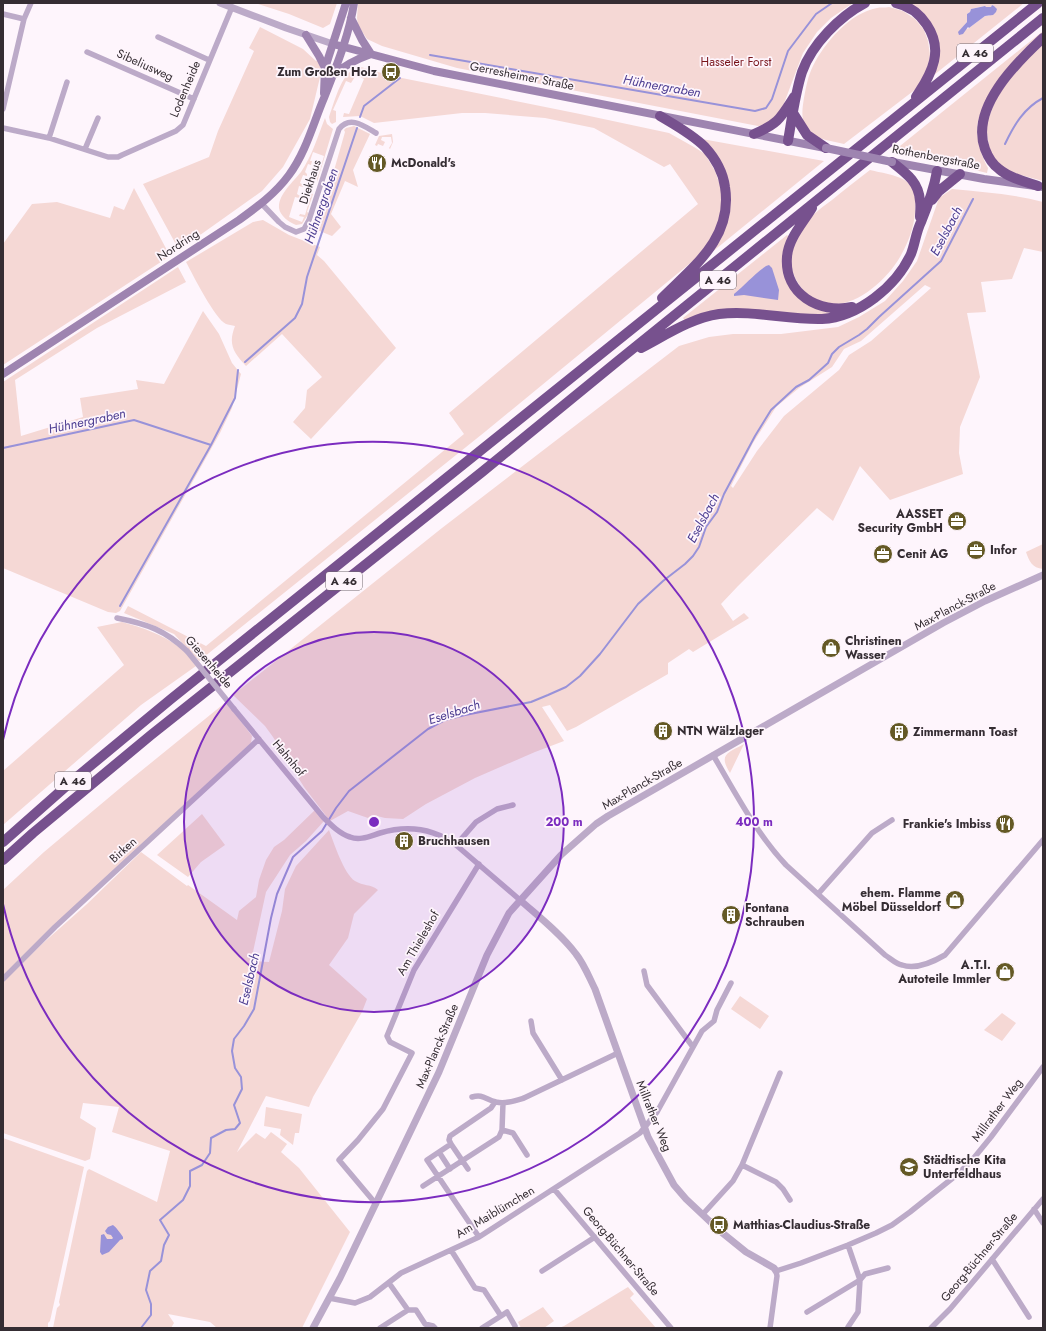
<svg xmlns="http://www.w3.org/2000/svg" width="1046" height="1331" font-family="Jost,sans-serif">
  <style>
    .green { fill: #f5d8d5; fill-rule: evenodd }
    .water { fill: #9892d9 }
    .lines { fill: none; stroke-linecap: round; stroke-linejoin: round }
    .stream { stroke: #9892d9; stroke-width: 2 }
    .minor { stroke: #bcaac8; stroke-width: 5.5 }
    .tertiary { stroke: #bcaac8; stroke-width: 7 }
    .secondary { stroke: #9e84b0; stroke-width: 8 }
    .motorway { stroke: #77518e; stroke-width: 10 }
    .minor-bridge { stroke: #bcaac8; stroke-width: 5.5 }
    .secondary-bridge { stroke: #9e84b0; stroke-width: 8 }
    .ring { fill: none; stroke: #7b2cbf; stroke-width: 2 }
    .labels { text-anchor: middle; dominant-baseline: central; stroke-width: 3.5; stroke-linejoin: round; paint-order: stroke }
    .shield { fill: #fef5fc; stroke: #71696f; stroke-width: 1 }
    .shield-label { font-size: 11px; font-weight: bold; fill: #352d33 }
    .park-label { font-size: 12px; fill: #78141a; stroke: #fef5fc }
    .street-label { font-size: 12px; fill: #352d33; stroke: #fef5fc }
    .poi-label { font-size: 12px; font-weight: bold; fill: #352d33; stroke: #fef5fc; text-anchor: start }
    .water-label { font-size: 13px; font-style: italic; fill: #4c3d91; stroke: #fef5fc }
    .centre { fill: #7b2cbf; stroke: #fef5fc; stroke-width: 2 }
    .ring-label { font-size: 12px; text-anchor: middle; font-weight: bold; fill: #7b2cbf; stroke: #fef5fc; stroke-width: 3.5; stroke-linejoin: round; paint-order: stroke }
  </style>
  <rect width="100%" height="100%" fill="#fef5fc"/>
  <!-- green -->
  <path class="green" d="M255 3H337L330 24 323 28 289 14Z
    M358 3H853L831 18 817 32 803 53 780 114 765 125 758 126 457 68 382 46 367 39 358 25 357 18Z
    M903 3H1024L934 75 937 45ZM992 5 994 6 996 9 989 16H985L969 28 959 32 967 22V14L970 12 971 9 984 6 985 7H991Z
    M889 7 903 11 915 19 924 30 928 41 930 55 927 71 916 89 844 144C833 141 818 140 810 132 800 123 802 110 804 98 806 87 808 76 813 66 825 42 850 13 877 8 880 7 885 8 889 7Z
    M260 27 303 49 316 61 319 59 321 73 310 119 283 167 262 191 179 250 143 184 209 157 218 131 254 51 249 48Z
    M1043 31V32C1021 55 997 77 984 107 982 111 979 116 978 121 975 135 981 156 988 168L987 173 904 153 895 150Z
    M1043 42V181L1010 172 1003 169 990 153 986 126 995 101 1010 78Z
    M361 67 392 76 580 114 669 133 694 147 705 154 715 171 721 188 722 204 720 222 710 241 694 260 486 431 199 661 174 634 124 613 128 606 206 646 464 434 449 413 698 204 670 164 664 167 594 128 545 118 485 113H462L374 123 360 116 343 117 344 113 349 114 364 79 356 75 351 83 346 81 333 110 336 111V122L332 124 330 122 329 117C335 101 342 68 361 67Z
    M325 118 327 124 333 129 317 182V177L313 176 314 173 319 174 321 166 317 164V162L322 163 324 156 313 152 310 161H312L311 165 308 164 305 172 307 174V176L303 175 300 183 304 185 303 187 299 186 297 194 300 196 299 198 295 197 289 217 302 222 304 217 299 216 300 214 305 215 311 195 307 193 309 192 313 194 307 212 309 213 302 224 296 225C289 222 280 216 279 208 278 195 293 182 301 172 312 156 318 136 325 118Z
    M354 126 370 134 353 170 358 187 345 181 331 214 341 227 332 236 317 230 345 132 344 130 346 128Z
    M392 134 393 142 390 149 389 148 392 143 391 137H382L381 140 385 142 383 146 378 144 377 146 375 145 379 136Z
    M702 139 824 161 706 257 730 201Z
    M870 170C881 173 904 175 911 186 916 194 916 203 915 212 914 228 908 243 900 257 884 285 840 322 808 295 799 286 793 277 791 264 790 250 799 231 809 220 815 212 824 206 832 200 844 190 857 180 870 170Z
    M134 188 170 256 3 365V244L32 204 57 202 110 218 114 206 124 210Z
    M952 189C982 192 1013 194 1043 202V252L1024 248 1012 279 981 282 986 312 967 313 980 377 960 427 959 453 963 474 890 500 860 466 833 521 817 508 738 586 721 604 733 621 744 613 749 618 693 652 689 649 668 663V674L576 727 567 731 550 705 542 707 564 741 535 752 475 778 426 804 403 819 385 818 373 815 368 818 348 811 330 821 304 787 273 737 265 726 233 695 442 528 679 346 709 337 733 334H781L838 327 859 317 885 301 903 281 917 261 939 198ZM925 285 931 288 871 341 849 355 839 370 784 416 757 451 733 488 731 486 753 443 776 407 799 388 832 367 844 349 861 341Z
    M263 220 289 235 320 247 317 255 324 261 396 348 311 439 293 422 305 408 307 390 322 377 310 364 282 334 246 366C233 352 228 344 235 326 232 325 228 325 226 324 215 319 193 275 186 262L253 222Z
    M787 235 789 237 793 289 837 311 821 317 766 312 685 321 683 318Z
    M178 267 186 282 97 328 15 380 21 436 83 417 80 398 138 389 136 380 164 384 203 311 219 334 232 363 241 374 232 408 220 433 120 611 116 613 108 612 3 568V382Z
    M1043 544V569C1032 568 1029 561 1026 552Z
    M122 622C143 628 162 634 179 647 186 652 191 660 196 666L141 705 3 825V771L124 665 97 627Z
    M226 702 252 736 251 743 228 764 3 976V890L44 852 125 784Z
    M744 744 730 773C718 754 728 753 744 744Z
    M315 810 324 821 306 841 290 855 266 892 251 961 269 962 282 911 285 889 296 866 329 830C334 843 344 874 355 881 363 886 371 884 378 890L354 914 348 938 329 965 367 999 362 1012 313 1097 309 1107 266 1096 237 1152 256 1133 265 1139 271 1132 287 1144 281 1152 299 1168 350 1232 302 1328H217L210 1322 168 1314 174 1323 171 1328H53L57 1308 60 1305 59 1302 87 1171 89 1169 157 1202 170 1151 112 1132 119 1107 83 1103 80 1118 96 1128 90 1159 85 1161 3 1133V982L42 944 87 904 141 852 187 886 188 885 237 920 239 911 256 897 259 880 266 860 274 847 284 840Z
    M202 814 225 845 201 862 188 877 157 855Z
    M740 996 769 1016 760 1029 731 1009Z
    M1002 1013 1016 1023 1002 1041 984 1030Z
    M266 1107 302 1114 299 1133H295L293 1145 280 1135 281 1129 264 1126Z
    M3 1138 84 1167 50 1321 48 1323V1328H3Z
    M628 1287 634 1294 630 1298 656 1328H559L564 1326Z
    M543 1307 554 1321 544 1328H521L518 1322Z"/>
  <!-- water -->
  <path class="water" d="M992 5 994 6 997 9 996 12 993 15 985 16 969 28 968 27 963 34 959 35 958 32 967 22V14L970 12 971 9 985 6 986 7H991Z
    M769 265 772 268 779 290 778 300 744 295 734 296V294C745 285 754 274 766 266Z
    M113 1225C117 1228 120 1233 123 1237V1239L120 1240 109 1252 102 1255 100 1252 101 1235 104 1234 107 1239H112L113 1238 111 1235 107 1234 105 1231 108 1227Z"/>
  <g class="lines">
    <!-- stream -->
    <path class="stream" d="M430 55 755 111 766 108 772 99 788 51 816 14 832 3
      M360 117 364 106 400 78
      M1005 144C1014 125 1024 108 1043 98
      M245 362 295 318 302 304 307 277 357 128
      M3 448 134 420 211 445 235 398 238 370
      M120 606 211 445
      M141 1328 151 1315V1304L146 1290 150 1271 161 1261 164 1245 169 1235 160 1220 183 1200 190 1186V1171L202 1165 210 1153 211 1138 226 1130 235 1129 240 1123 234 1105 242 1089 241 1077 235 1068 232 1051 234 1039 244 1026 254 1009 271 918 277 894 293 857 322 831 336 808 349 791 428 729 445 720 465 715 531 702 548 695 566 687 580 676 600 654 638 604 663 581 685 564 693 556 699 547 706 527 717 512 724 494 755 436 771 410 796 387 809 380 818 372 828 363 832 354 839 347 859 335 867 329 879 317 941 261 973 199"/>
    <!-- minor -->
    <path class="minor" d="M3 14 24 19
      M158 37 209 60
      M87 52 194 99
      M3 109 24 19 31 3
      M3 128 49 138 108 157H118L122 155 176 131 183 125 232 7
      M49 138 67 82
      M85 149 98 118
      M261 203 279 222 285 227 296 232 304 229 309 220 339 129C350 115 364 126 376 133
      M117 618C147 624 165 630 187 651
      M234 709 323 817C331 825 340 834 350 837 360 841 370 836 380 833 407 825 433 828 456 845L520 900
      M713 755C735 792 756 833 786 865L885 955C890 958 896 964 902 965 916 970 933 962 945 955L1043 840
      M456 845 476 822 497 809 513 805
      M818 894 872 833 892 820
      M644 971 647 985 693 1047
      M3 979 55 927 259 739
      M531 1021 533 1033 562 1080
      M472 1097C483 1094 485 1099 496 1102 505 1104 514 1101 524 1098L618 1053
      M502 1130 513 1133 527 1155
      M451 1144 449 1140 450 1136 491 1108 495 1102
      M439 1152 450 1169
      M742 1165 776 1182 783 1189 790 1200
      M468 1169 451 1144 427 1160 479 1237
      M423 1186 499 1137 502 1130 503 1103
      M554 1189 671 1328
      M376 1204 339 1160 358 1140 383 1109 412 1053 390 1042 387 1036 414 970 479 864
      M1034 1209 1043 1223
      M703 1214 733 1181 742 1165 780 1073
      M848 1245 860 1280 858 1312 848 1327
      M451 1250 475 1288 484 1290 501 1316 482 1328
      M992 1259 1029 1317
      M542 1271 595 1237
      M389 1283 408 1310H416L425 1324 433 1326 435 1328
      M329 1298 355 1303 370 1297 401 1273 479 1237 640 1133 657 1112 702 1031 714 1021 717 1010 731 983
      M807 1312 860 1280 865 1274 888 1268
      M501 1316 507 1312 515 1326
      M380 1328 408 1310
      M770 1328 777 1276 776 1271 801 1263 848 1245 876 1233 892 1225 910 1212 959 1173 973 1159 991 1137 1043 1067
      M931 1328 950 1309 1043 1199"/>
    <!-- tertiary -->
    <path class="tertiary" d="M220 3 286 28 333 44
      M520 900C539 917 560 933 576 954 584 964 589 977 595 989L648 1137 674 1185 686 1199 720 1231 746 1252 774 1268 776 1271
      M313 1328 340 1278 439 1072 487 955 509 913 561 855 596 824 608 816 943 623 985 601 1043 575"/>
    <!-- secondary -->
    <path class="secondary" d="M351 18 362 40 371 54
      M306 35 319 56 325 68
      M333 44 434 71 825 148
      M335 74C346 64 357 59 371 54
      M324 93 325 68 346 3
      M893 162 984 179 1043 187
      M3 374 239 220C257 207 275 194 289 175 306 152 313 124 324 98 336 67 349 36 354 3"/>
    <!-- motorway -->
    <path class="motorway" d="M896 3C921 8 940 36 934 61 931 75 923 86 916 97
      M793 113 807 135 826 148
      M660 116C675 125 692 134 705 147 715 158 723 172 725 187 733 238 694 266 662 298
      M754 134C778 124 780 119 794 97
      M788 141C792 118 795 94 802 72 812 44 840 16 865 3
      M892 162C906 173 919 182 920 201 921 206 920 212 920 217
      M1038 186C1026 182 1009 178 999 169 992 164 988 157 985 149 970 108 1016 63 1043 38
      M932 200 939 191 960 174
      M812 208C803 223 788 239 787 257 784 294 819 314 852 307
      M641 348C666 335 691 318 719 314 754 310 787 320 822 319 858 317 896 287 911 254 915 244 916 232 921 222 928 205 934 189 937 171
      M3 842 72 781 171 699 1038 3
      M3 860 33 833 151 735 482 472 619 360 1043 18"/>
    <!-- minor-bridge -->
    <path class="minor-bridge" d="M187 651 234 709"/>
    <!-- secondary-bridge -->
    <path class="secondary-bridge" d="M826 148 892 162"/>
  </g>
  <!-- distance rings -->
  <circle cx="374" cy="822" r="190" fill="#7b2cbf" fill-opacity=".12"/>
  <g class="ring">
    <circle cx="374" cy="822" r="190"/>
    <path d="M3 740A380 380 0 1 1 3 904"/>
  </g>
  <!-- icons -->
  <defs>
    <symbol id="bus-disc" viewBox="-11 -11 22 22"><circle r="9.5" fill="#645925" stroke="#fef5fc"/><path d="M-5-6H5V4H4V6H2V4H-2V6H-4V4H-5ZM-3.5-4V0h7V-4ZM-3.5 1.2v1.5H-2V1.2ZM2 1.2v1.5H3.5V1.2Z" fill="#fff"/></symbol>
    <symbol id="restaurant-disc" viewBox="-11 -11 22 22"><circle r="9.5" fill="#645925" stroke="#fef5fc"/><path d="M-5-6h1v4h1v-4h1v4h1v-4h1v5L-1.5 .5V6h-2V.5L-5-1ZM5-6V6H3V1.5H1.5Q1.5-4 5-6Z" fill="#fff"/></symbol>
    <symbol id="office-disc" viewBox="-11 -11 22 22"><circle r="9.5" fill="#645925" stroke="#fef5fc"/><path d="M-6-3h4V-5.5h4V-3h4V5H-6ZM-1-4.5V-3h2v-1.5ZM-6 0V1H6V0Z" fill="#fff"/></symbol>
    <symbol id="shop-disc" viewBox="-11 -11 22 22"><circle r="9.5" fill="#645925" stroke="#fef5fc"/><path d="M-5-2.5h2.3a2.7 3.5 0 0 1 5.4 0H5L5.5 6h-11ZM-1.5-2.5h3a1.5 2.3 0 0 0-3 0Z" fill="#fff"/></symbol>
    <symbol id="building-disc" viewBox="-11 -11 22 22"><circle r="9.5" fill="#645925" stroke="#fef5fc"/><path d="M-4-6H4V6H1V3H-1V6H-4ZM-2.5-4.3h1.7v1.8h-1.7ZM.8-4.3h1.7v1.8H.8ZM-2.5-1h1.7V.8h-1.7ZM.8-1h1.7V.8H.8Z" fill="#fff"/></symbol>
    <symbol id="school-disc" viewBox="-11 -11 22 22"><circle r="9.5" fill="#645925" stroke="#fef5fc"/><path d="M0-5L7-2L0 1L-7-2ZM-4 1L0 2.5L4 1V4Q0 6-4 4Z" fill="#fff"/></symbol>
  </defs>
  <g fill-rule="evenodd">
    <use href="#bus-disc" x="380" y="61" width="22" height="22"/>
    <use href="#restaurant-disc" x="366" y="152" width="22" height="22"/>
    <use href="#office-disc" x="946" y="510" width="22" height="22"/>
    <use href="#office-disc" x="965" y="539" width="22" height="22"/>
    <use href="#office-disc" x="872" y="543" width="22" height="22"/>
    <use href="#shop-disc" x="820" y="637" width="22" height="22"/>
    <use href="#building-disc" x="652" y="720" width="22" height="22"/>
    <use href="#building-disc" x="888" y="721" width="22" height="22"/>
    <use href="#restaurant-disc" x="994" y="813" width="22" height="22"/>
    <use href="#building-disc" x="393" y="830" width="22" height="22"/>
    <use href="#shop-disc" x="944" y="889" width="22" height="22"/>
    <use href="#building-disc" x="720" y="904" width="22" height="22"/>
    <use href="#shop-disc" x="994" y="961" width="22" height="22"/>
    <use href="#school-disc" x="898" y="1156" width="22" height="22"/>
    <use href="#bus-disc" x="708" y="1214" width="22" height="22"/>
  </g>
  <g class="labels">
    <!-- shield labels -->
    <g class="shield">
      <rect x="957" y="44" width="36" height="18" rx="3"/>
      <rect x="700" y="271" width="36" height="18" rx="3"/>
      <rect x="326" y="572" width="36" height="18" rx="3"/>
      <rect x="55" y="772" width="36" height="18" rx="3"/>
    </g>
    <g class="shield-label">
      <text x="975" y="53">A 46</text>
      <text x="718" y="280">A 46</text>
      <text x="344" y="581">A 46</text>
      <text x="73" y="781">A 46</text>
    </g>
    <!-- park labels -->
    <g class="park-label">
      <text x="736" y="62">Hasseler Forst</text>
    </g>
    <!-- street labels -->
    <g class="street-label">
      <text transform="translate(145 65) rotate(24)">Sibeliusweg</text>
      <text transform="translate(522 76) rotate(11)">Gerresheimer Straße</text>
      <text transform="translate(185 89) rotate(-67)">Lodenheide</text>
      <text transform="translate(936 157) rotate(11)">Rothenbergstraße</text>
      <text transform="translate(310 182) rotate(-72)">Diekhaus</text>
      <text transform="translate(178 245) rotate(-33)">Nordring</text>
      <text transform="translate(955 606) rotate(-28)">Max-Planck-Straße</text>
      <text transform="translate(209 662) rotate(49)">Giesenheide</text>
      <text transform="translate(289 758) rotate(50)">Hahnhof</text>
      <text transform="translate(642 784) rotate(-30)">Max-Planck-Straße</text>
      <text transform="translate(123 850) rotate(-42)">Birken</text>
      <text transform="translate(418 943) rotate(-60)">Am Thieleshof</text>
      <text transform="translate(437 1046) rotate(-67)">Max-Planck-Straße</text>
      <text transform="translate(997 1110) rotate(-53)">Millrather Weg</text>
      <text transform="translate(654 1116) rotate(68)">Millrather Weg</text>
      <text transform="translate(495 1212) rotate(-31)">Am Maiblümchen</text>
      <text transform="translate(621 1251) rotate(50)">Georg-Büchner-Straße</text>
      <text transform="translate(979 1257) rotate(-50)">Georg-Büchner-Straße</text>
    </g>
    <!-- poi labels -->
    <g class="poi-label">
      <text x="377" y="72" text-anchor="end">Zum Großen Holz</text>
      <text x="391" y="163">McDonald's</text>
      <text x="943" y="514" text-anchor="end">AASSET<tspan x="943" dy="14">Security GmbH</tspan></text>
      <text x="990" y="550">Infor</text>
      <text x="897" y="554">Cenit AG</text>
      <text x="845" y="641">Christinen<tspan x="845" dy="14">Wasser</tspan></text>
      <text x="677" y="731">NTN Wälzlager</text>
      <text x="913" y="732">Zimmermann Toast</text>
      <text x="991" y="824" text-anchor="end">Frankie's Imbiss</text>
      <text x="418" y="841">Bruchhausen</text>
      <text x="941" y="893" text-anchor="end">ehem. Flamme<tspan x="941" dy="14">Möbel Düsseldorf</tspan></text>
      <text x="745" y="908">Fontana<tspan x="745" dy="14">Schrauben</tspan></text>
      <text x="991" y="965" text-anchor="end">A.T.I.<tspan x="991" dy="14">Autoteile Immler</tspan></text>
      <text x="923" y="1160">Städtische Kita<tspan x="923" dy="14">Unterfeldhaus</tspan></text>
      <text x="733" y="1225">Matthias-Claudius-Straße</text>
    </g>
    <!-- water labels -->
    <g class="water-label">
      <text transform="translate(662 86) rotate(10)">Hühnergraben</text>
      <text transform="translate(321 206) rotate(-71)">Hühnergraben</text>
      <text transform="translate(946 231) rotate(-62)">Eselsbach</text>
      <text transform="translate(87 421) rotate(-12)">Hühnergraben</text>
      <text transform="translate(703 518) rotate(-62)">Eselsbach</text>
      <text transform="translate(454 712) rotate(-18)">Eselsbach</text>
      <text transform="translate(249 979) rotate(-77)">Eselsbach</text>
    </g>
  </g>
  <circle cx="374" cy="822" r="6" class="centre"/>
  <g class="ring-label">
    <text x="564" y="826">200 m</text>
    <text x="754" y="826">400 m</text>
  </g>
  <!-- border -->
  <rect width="1046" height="1331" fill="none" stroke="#352d33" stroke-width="8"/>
</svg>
